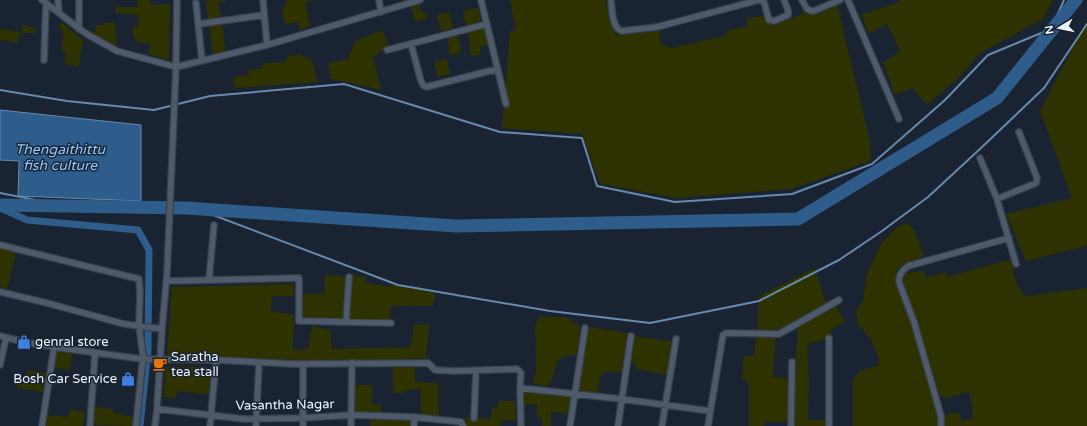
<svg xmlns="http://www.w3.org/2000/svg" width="1087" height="426" font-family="'Varela Round',sans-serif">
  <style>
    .green { fill: #2d3200 }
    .water { fill: #2e5d8b; stroke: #678aae }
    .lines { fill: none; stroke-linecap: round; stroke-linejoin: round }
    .stream { stroke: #678aae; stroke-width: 2 }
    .canal { stroke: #2e5d8b; stroke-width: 7 }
    .river { stroke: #2e5d8b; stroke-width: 13 }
    .street-casing { stroke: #373f4b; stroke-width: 8 }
    .street { stroke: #4e5a6a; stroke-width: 5.5 }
    .labels { text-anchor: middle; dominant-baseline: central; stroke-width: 3; stroke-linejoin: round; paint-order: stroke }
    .poi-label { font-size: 13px; fill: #edf4fe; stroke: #192331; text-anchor: start }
    .street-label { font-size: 13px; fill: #edf4fe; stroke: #192331 }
    .water-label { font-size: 14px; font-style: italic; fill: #90c5fd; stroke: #192331 }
  </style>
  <rect width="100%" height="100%" fill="#192331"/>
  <!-- green -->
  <path class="green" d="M137 0H151V5L170 4 169 60 148 54 150 44 135 41 132 27 139 26 138 15 115 13 116 7H138Z
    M206 0H225V2H218L221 19 208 21Z
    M287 0H315L305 2 310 26 300 30 297 22 285 24 282 12Z
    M510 0H605L616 35 639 33 659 30 661 44 672 48 724 36 729 30 748 26 747 18 764 16 771 23 789 20 806 12 820 14 837 4 870 142 871 161 791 189 677 198 600 184 582 134 502 128 510 31 516 30Z
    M899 0H1053L1043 19 980 53 958 78 927 105 913 88 895 95 883 63 900 51 887 24 869 34 861 15 900 2Z
    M419 3 421 12H426L428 18 415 22 411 5Z
    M478 7 481 22 466 26 463 11Z
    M449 12 453 28 441 32 437 15Z
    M1087 20V246L1026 261 1006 214 1072 198 1040 111Z
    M60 21 83 40 79 67 65 64 66 52 62 51 63 32V30H60Z
    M115 22 117 48 89 34V31L95 32 96 25H103L104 23Z
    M222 23 226 54 213 57 209 24Z
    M23 24 34 28 36 33H19L18 43 0 40V29L22 32Z
    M485 27 490 45 480 46 481 55 471 56 468 32Z
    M383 30 388 46 373 57 381 90 331 79 328 63 348 59 355 41Z
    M458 34 461 53 450 55 447 37Z
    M300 54 312 60 318 82 235 88 234 77 249 75 248 70 262 69 263 63 285 62 288 56Z
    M447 59 450 74 437 77 434 62Z
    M907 223 915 231 923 254 919 260 904 263 896 271 897 282 912 323 939 418 940 426H853V380L859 372 879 365 878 355 871 340 858 324 856 311 863 301 866 278 880 245 897 227Z
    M0 248 16 251 7 290 0 287Z
    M1012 259C1014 272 1014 288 1027 296L1087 288V426H944L945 416 951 413H959L962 421 972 419 973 411 969 392 947 398 940 396 903 283 904 274 914 272 924 271 926 278 945 272 947 277Z
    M815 268 827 307 835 303 845 322 832 329 829 338 807 344 809 381 808 420 829 419 828 426H792L798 325 826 308 779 330 757 332 759 296Z
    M325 274 346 277 348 274 365 277 366 283 390 287 392 284 435 293 433 306H391L390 322 300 320 301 294H324Z
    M293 284 294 296H272L271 312 294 314 293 350 308 349 312 326 330 330 332 349 411 347 414 324 429 325 426 358 325 361 167 355 172 287Z
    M539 317H565L580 326 579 342 576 355 566 356 558 360 552 379 548 386 533 384 536 369 535 325Z
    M589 327 627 333 622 373 606 371 600 377 598 392 594 394 578 392Z
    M631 336 671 341 667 375 636 369V364L629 362Z
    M756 337 776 338 773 377 789 379V422H764V426H749V384L742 378 744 356 754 355Z
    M54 349 72 352 70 370 52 368Z
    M393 365H415V382L438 383 439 418 421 416V389H413L404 391V393H393Z
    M166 367H212L209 395 178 391 176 398 163 397Z
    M28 370 46 373 43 392 17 388V382L25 383V373H28Z
    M352 385H372V404L381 405V415L352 414Z
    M520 390 575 396 571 414 551 412V426H542V419L537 417V405L521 404Z
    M499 401H515L516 420 500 421V426H463L464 418 491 419 492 408H497Z
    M94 407 113 409V413L135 417 134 426 93 425Z
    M69 410 85 412 83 426H45L47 415 68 417Z
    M370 417 413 418V426H370Z"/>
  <!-- water -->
  <path class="water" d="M0 110 141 125V201L18 196 19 161 0 160Z"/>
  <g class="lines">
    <!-- stream -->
    <path class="stream" d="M0 90 67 101 154 110 210 96 344 84 500 132 582 138 597 186 675 202 792 194 872 164 945 100 988 55 1051 29 1064 0
      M0 193 46 202 184 204 398 285 550 311 650 323 759 301 839 260 882 231 928 197 981 148 1044 88 1087 24"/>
    <!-- canal -->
    <path class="canal" d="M0 208 27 220 138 230 149 250 148 350 140 426"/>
    <!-- river -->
    <path class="river" d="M0 205 186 208 456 226 798 219 997 98 1076 0"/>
    <defs>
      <path id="street" d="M42 0 85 33 117 51 176 67 267 45 420 0
        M58 0 59 13
        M79 0V29
        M263 0 267 45
        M379 0 381 12
        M481 0 506 104
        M611 0C612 9 612 29 622 31L657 27 759 0 764 2 769 20 774 21 788 15V10L784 0
        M802 0 807 9 812 11 816 10 840 0
        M848 0 899 119
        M196 3 202 61
        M199 24 264 15
        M411 44 421 81 423 85 426 87 498 69
        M387 50 487 24
        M44 60 46 3
        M980 158 997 199 1016 264
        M997 199 1036 183 1037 178 1019 132
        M0 245 139 279 140 292 139 326 143 356 136 426
        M209 280 214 225
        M167 281 299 278V321L391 323
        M0 292 47 303 124 324 162 329
        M346 322 349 277
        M0 336 24 342 54 347 142 359 216 360 293 364 428 363 435 370 454 371 517 369 521 373 520 388 621 399 710 411
        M829 338V426
        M0 365 6 338
        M520 388 521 426
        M157 409 244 419 303 418 351 415 414 417 461 422 463 426
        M414 417V426
        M474 418 476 371
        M42 426 54 347
        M90 426 95 353
        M155 426 157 409 162 329 167 274 176 67 177 0
        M210 426 216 360
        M256 426 259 363
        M303 426V364
        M351 426 352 363
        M570 426 585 328
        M618 426 631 336
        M662 426 676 339
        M708 426 723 335 726 333 779 334 839 300
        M791 426 792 362
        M941 426V416L914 322 899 282C899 274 902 271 908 266L1009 238"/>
    </defs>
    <!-- street casing -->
    <use href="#street" class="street-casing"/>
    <!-- street -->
    <use href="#street" class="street"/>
  </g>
  <!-- icons -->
  <defs>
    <symbol id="shop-bare" viewBox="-9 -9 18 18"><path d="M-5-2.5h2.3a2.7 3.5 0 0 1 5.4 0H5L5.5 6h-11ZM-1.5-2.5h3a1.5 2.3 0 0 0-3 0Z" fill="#3f7fe0" stroke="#192331" stroke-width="2.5" paint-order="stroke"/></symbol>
    <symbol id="cafe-bare" viewBox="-9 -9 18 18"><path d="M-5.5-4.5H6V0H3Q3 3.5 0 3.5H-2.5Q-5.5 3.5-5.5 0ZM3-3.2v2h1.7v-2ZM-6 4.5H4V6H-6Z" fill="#e8710a" stroke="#192331" stroke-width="2.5" paint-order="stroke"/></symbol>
  </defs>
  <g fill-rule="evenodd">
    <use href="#shop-bare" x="14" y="332" width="20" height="20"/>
    <use href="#cafe-bare" x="150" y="354" width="20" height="20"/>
    <use href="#shop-bare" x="118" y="369" width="20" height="20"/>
  </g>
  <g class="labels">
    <!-- poi labels -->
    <g class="poi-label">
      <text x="35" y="342">genral store</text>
      <text x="171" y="357">Saratha<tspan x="171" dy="15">tea stall</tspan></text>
      <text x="117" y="379" text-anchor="end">Bosh Car Service</text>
    </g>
    <!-- street labels -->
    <g class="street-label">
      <text transform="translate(285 405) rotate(-1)">Vasantha Nagar</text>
    </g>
    <!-- water labels -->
    <g class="water-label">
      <text x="60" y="149">Thengaithittu<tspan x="60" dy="16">fish culture</tspan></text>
    </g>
  </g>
  <!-- north arrow -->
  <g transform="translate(1059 28) rotate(260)" stroke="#192331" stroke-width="3" paint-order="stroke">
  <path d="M0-3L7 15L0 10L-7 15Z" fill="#edf4fe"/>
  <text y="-6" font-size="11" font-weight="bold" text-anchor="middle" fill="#edf4fe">N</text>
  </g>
</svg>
